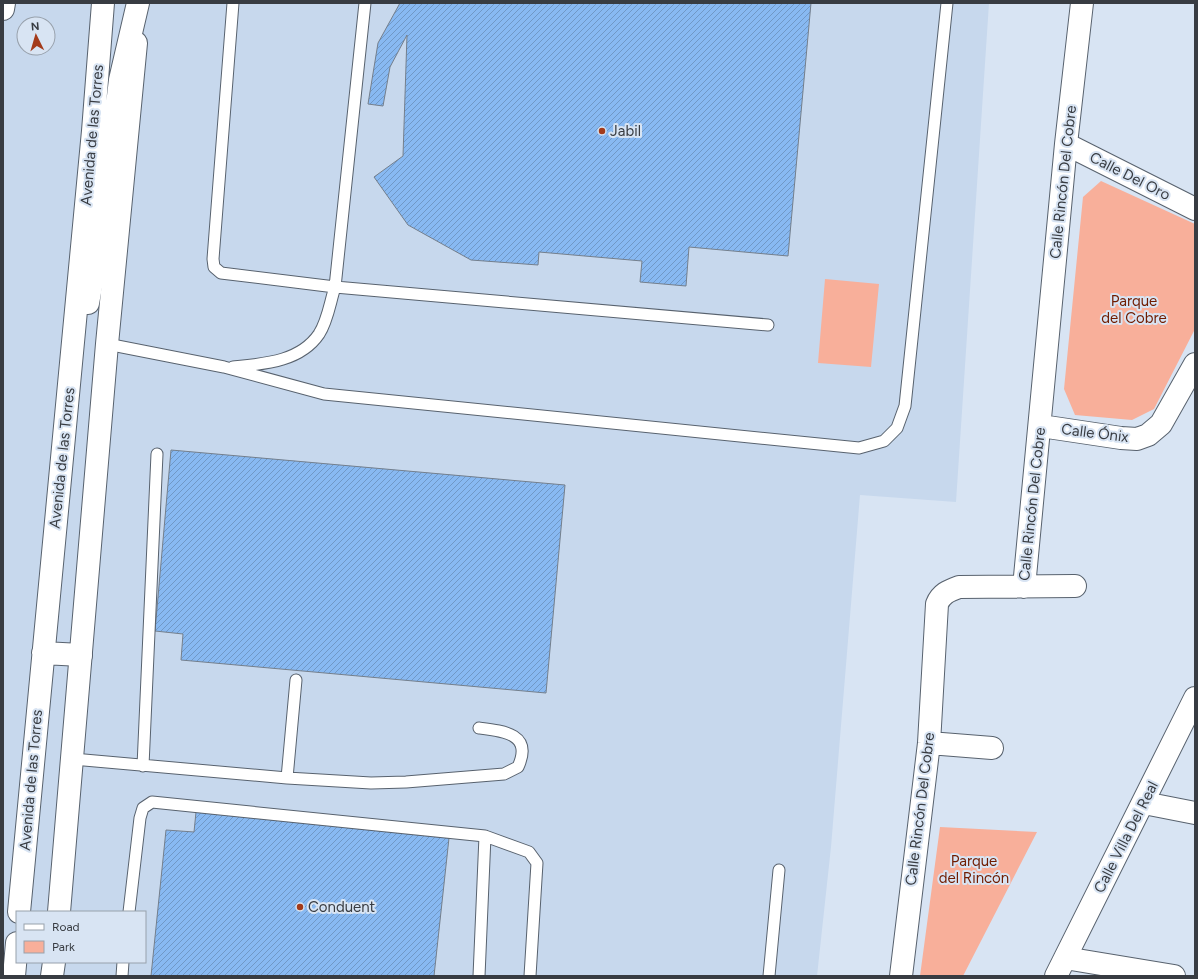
<svg xmlns="http://www.w3.org/2000/svg" width="1198" height="979" font-family="Figtree,sans-serif">
  <style>
    .built { fill: #c7d8ed; fill-rule: evenodd }
    .green { fill: #f8af9a }
    .building { fill: url(#building-hatch); stroke: #747f8c }
    .lines { fill: none; stroke-linecap: round; stroke-linejoin: round }
    .lane-casing { stroke: #58626e; stroke-width: 13 }
    .street-casing { stroke: #58626e; stroke-width: 24 }
    .primary-casing { stroke: #58626e; stroke-width: 24 }
    .highway-casing { stroke: #58626e; stroke-width: 24 }
    .lane { stroke: #fff; stroke-width: 11 }
    .street { stroke: #fff; stroke-width: 22 }
    .primary { stroke: #fff; stroke-width: 22 }
    .highway { stroke: #fff; stroke-width: 22 }
    .poi-dot { fill: #a33b1b; stroke: #d8e4f3; stroke-width: 1.5 }
    .labels { text-anchor: middle; dominant-baseline: central; stroke-width: 4; stroke-linejoin: round; paint-order: stroke }
    .poi-label { font-size: 15px; fill: #383c42; stroke: #d8e4f3; text-anchor: start }
    .street-label { font-size: 15px; fill: #383c42; stroke: #d8e4f3 }
    .park-label { font-size: 15px; fill: #701c00; stroke: #d8e4f3 }
  </style>
  <defs>
    <pattern id="building-hatch" width="6" height="6" patternUnits="userSpaceOnUse"><rect width="6" height="6" fill="#88b9f2"/><path d="M-1 1l2-2M0 6l6-6M5 7l2-2" fill="none" stroke="#7098c6"/></pattern>
  </defs>
  <rect width="100%" height="100%" fill="#d8e4f3"/>
  <!-- built -->
  <path class="built" d="M3 3H989L956 502 860 495 831 847 817 976H3ZM24 24H48V48H24ZM17 912H145V962H17Z"/>
  <!-- green -->
  <path class="green" d="M1101 181 1195 224V329L1154 409 1132 420 1075 415 1064 389 1083 197Z
    M825 279 879 284 871 367 818 363Z
    M940 827 1037 832 963 976H920Z"/>
  <!-- building -->
  <path class="building" d="M400 3H811L788 256 689 247 686 286 640 282 642 261 539 252 538 265 471 260 408 225 374 177 403 156 407 35 390 67 383 106 368 104 378 43Z
    M171 450 565 485 546 693 181 660 183 634 155 631Z
    M196 812 449 838 434 976H151L166 830 194 832Z"/>
  <g class="lines">
    <defs>
      <path id="lane" d="M233 3 213 259 214 267 221 273 335 287 768 325
        M107 344 224 367 324 394 859 448 884 441 897 428 905 406 947 3
        M233 367C263 364 300 362 319 334 328 320 330 302 335 287L365 3
        M73 759 287 778 371 783 406 782 504 774 518 767C533 734 504 731 479 728
        M143 766 157 454
        M287 778 296 680
        M129 912 140 818 143 808 152 802 485 836 529 852 537 863 530 976
        M122 976 123 962
        M479 976 485 836
        M769 976 779 870"/>
      <path id="street" d="M1066 144 1195 209
        M1041 426 1121 438 1137 439 1148 435 1161 424 1195 364
        M1024 587 1066 144 1082 3
        M929 743 992 748
        M1144 803 1195 813
        M1065 958 1174 976
        M901 976 929 743 937 604C941 594 948 591 959 587L1075 586
        M1056 976 1195 698"/>
      <path id="primary" d="M59 912 107 344 136 43
        M52 976 54 962"/>
      <path id="highway" d="M3 9 4 3
        M88 303 102 227 120 80 138 3
        M43 653 81 655
        M19 912 93 131 103 3
        M14 976 17 943"/>
    </defs>
    <!-- lane casing -->
    <use href="#lane" class="lane-casing"/>
    <!-- street casing -->
    <use href="#street" class="street-casing"/>
    <!-- primary casing -->
    <use href="#primary" class="primary-casing"/>
    <!-- highway casing -->
    <use href="#highway" class="highway-casing"/>
    <!-- lane -->
    <use href="#lane" class="lane"/>
    <!-- street -->
    <use href="#street" class="street"/>
    <!-- primary -->
    <use href="#primary" class="primary"/>
    <!-- highway -->
    <use href="#highway" class="highway"/>
  </g>
  <!-- markers -->
  <g class="poi-dot">
    <circle cx="602" cy="131" r="4"/>
    <circle cx="300" cy="907" r="4"/>
  </g>
  <g class="labels">
    <!-- poi labels -->
    <g class="poi-label">
      <text x="610" y="131">Jabil</text>
      <text x="308" y="907">Conduent</text>
    </g>
    <!-- street labels -->
    <g class="street-label">
      <text transform="translate(92 135) rotate(-85)">Avenida de las Torres</text>
      <text transform="translate(1130 176) rotate(27)">Calle Del Oro</text>
      <text transform="translate(1063 182) rotate(-84)">Calle Rincón Del Cobre</text>
      <text transform="translate(1095 433) rotate(7)">Calle Ónix</text>
      <text transform="translate(62 458) rotate(-84)">Avenida de las Torres</text>
      <text transform="translate(1032 504) rotate(-84)">Calle Rincón Del Cobre</text>
      <text transform="translate(31 780) rotate(-85)">Avenida de las Torres</text>
      <text transform="translate(920 809) rotate(-83)">Calle Rincón Del Cobre</text>
      <text transform="translate(1126 837) rotate(-63)">Calle Villa Del Real</text>
    </g>
    <!-- park labels -->
    <g class="park-label">
      <text x="1134" y="301">Parque<tspan x="1134" dy="17">del Cobre</tspan></text>
      <text x="974" y="861">Parque<tspan x="974" dy="17">del Rincón</tspan></text>
    </g>
  </g>
  <!-- border -->
  <rect width="1198" height="979" fill="none" stroke="#383c42" stroke-width="8"/>
  <!-- legend -->
  <rect x="16" y="911" width="130" height="52" fill="#d8e4f3" stroke="#98a1ac"/>
  <rect x="24" y="924" width="20" height="6" fill="#ffffff" stroke="#98a1ac"/>
  <text x="52" y="931" font-size="12" fill="#383c42">Road</text>
  <rect x="24" y="941" width="20" height="12" fill="#f8af9a" stroke="#98a1ac"/>
  <text x="52" y="951" font-size="12" fill="#383c42">Park</text>
  <!-- north arrow -->
  <g transform="translate(36 36) rotate(355)"><circle r="19" fill="#d8e4f3" stroke="#98a1ac"/>
  <path d="M0-3L7 15L0 10L-7 15Z" fill="#a33b1b"/>
  <text y="-6" font-size="11" font-weight="bold" text-anchor="middle" fill="#383c42">N</text>
  </g>
</svg>
